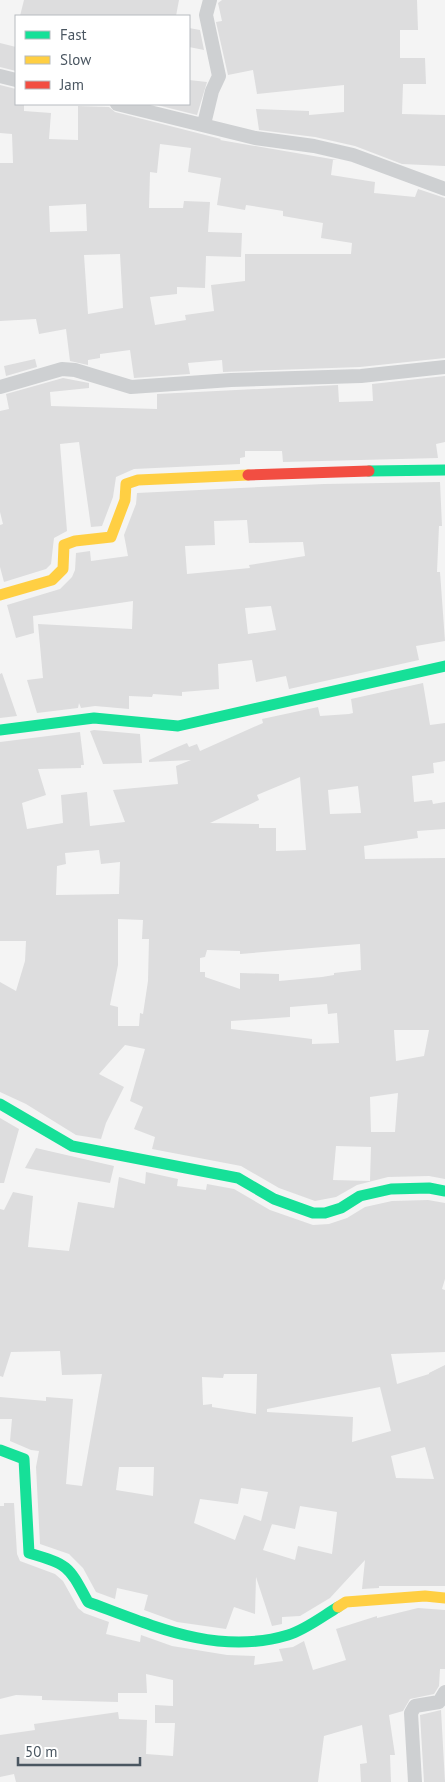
<svg xmlns="http://www.w3.org/2000/svg" width="445" height="1782" font-family="'PT Sans',sans-serif">
  <style>
    .building { fill: #ddddde; fill-rule: evenodd }
    .lines { fill: none; stroke-linecap: round; stroke-linejoin: round }
    .street { stroke: #ced0d2; stroke-width: 14 }
    .fast { stroke: #16e098; stroke-width: 11 }
    .slow { stroke: #ffcf43; stroke-width: 11 }
    .jam { stroke: #f24e42; stroke-width: 11 }
  </style>
  <rect width="100%" height="100%" fill="#f4f4f4"/>
  <!-- building -->
  <path class="building" d="M24 0H179L176 16H20Z
    M222 0H417L418 30H400V58H425L426 84H403L402 114 445 115V166L402 164 355 146 315 137 259 130 256 109 309 111V115L344 112V85L257 94 253 70 228 75 216 22 222 21 218 3Z
    M189 28 200 30 204 50 189 47Z
    M0 43 16 47V71L0 67Z
    M189 80 207 82 197 115 153 104H189Z
    M0 85 16 89V104H24V111L51 113 49 139 78 140V106L109 107 115 112 221 139 220 140 337 160H333L331 175 375 182 374 193 415 197 418 189 445 198V358L360 367 223 372 222 360 188 363 190 374 134 378 130 350 100 354V358L88 360V365L70 361 66 329 39 334 36 319 0 321V163H13L12 134 0 133ZM160 144 191 148 188 172 221 178 217 205 245 210 246 205 283 211V216L323 223 321 238 352 243 351 254H245V281L211 285 214 311 185 315 186 320 155 325 150 297 177 294V287L205 288 206 256 241 257 242 233 208 232 210 202 184 201 183 208H149L150 172 157 173ZM86 204 87 231 50 232 49 206ZM120 254 123 308 88 314 84 255Z
    M35 359 37 367 6 376 4 366Z
    M445 376V442L436 444 438 458 283 462 282 451H245V457L240 458V464L134 469 116 477 113 497 102 526 91 527 79 442 60 444 67 531 54 538 51 564 46 569 4 582 0 567V525L3 524 0 512V411L9 409 6 394 63 378 89 383V388L50 392 51 406 157 409V394L338 385 339 402 373 401 372 384Z
    M440 482 442 526H439L437 572H440L445 641 416 646 419 660 289 689 286 676 256 682 252 660 218 664 219 689 182 692V696L153 694 152 697 129 696V709L95 706 81 708 79 703 78 708 37 713 27 680 43 678 38 624 132 629 133 601 33 616 34 633 16 638 7 605 60 589 72 577 75 570 76 553 90 551 91 561 128 556 124 535 136 504 137 493 324 484ZM247 520 249 543 303 542 305 556 249 565 250 568 187 574 185 546 215 545 214 521ZM271 606 276 630 248 634 245 608Z
    M2 673 17 716 0 718V674Z
    M423 683 430 725 445 723V761L433 763 434 773 412 776 414 802 432 800 433 804 445 802V829L417 831 418 838 364 846 365 859 445 858V1179L429 1176 388 1177 357 1185 336 1197 315 1201 279 1188 241 1166 152 1149 155 1137 134 1129 143 1107 130 1101 145 1049 125 1045 99 1074 124 1087 106 1123 101 1139 76 1135 26 1104 0 1092V982L16 991 25 961 26 941H0V742L80 732 84 765H81V768L38 769 46 795 22 803 27 829 63 823 61 795 87 792 90 826 125 822 113 790 178 784 176 766 191 760 149 762V760L175 748 187 743 189 747 197 744 200 751 263 723 262 719 318 707 320 716 349 714 353 713 351 699ZM300 777 306 850 276 851V828H259V824L210 823 259 800 257 795ZM358 786 361 813 330 814 328 790ZM99 850 101 864 120 862 119 894 56 895 57 866 66 864 65 853ZM118 919 143 920 142 939H149L148 981 143 1014 140 1013 139 1026H118V1007L110 1005 118 965ZM360 944 361 970 334 973V975L322 977 279 981V974L240 973V989L205 977V972H200V958L205 957 207 950 240 951V954ZM327 1004 328 1014 337 1013 339 1043 312 1044V1039L231 1029V1021L290 1017V1007ZM394 1030H429L424 1056 396 1061ZM398 1093 395 1132H371L370 1097ZM336 1146 371 1147 370 1181 333 1180Z
    M94 730 140 734 142 763 103 764 90 731Z
    M0 1118 19 1129 4 1183H0Z
    M36 1148 114 1166 110 1183 25 1168Z
    M146 1172 178 1179 177 1186 206 1190 207 1184 234 1189 270 1210 313 1225 329 1224 347 1218 365 1207 392 1201 428 1200 445 1203V1279L442 1289 445 1290V1352L391 1354 397 1384 429 1374V1373L445 1365V1586H379V1588L362 1589 365 1560 330 1598 300 1616 282 1617V1624L272 1626 256 1577 255 1614 234 1607 226 1629 177 1622 144 1610 148 1595 117 1588 115 1599 96 1592 83 1568 69 1554 40 1544 36 1467 39 1451 31 1450 10 1441 12 1419H0V1397L46 1401V1397L73 1399 66 1484 82 1486 102 1374 62 1375 60 1351 11 1352 3 1377 0 1376V1209L4 1210 13 1192 33 1196 28 1247 69 1251 78 1202 114 1208 119 1177 145 1184ZM224 1374H257L256 1414 212 1407V1404L203 1405 202 1377 223 1378ZM380 1387 391 1431 352 1442 353 1417 267 1412V1409ZM425 1447 434 1479 396 1478 391 1456ZM119 1467H154L153 1496 116 1490ZM241 1488 268 1492 261 1521 244 1515 235 1540 194 1523 200 1499 238 1504ZM300 1506 337 1512 332 1554 298 1546 295 1560 263 1550 272 1524 267 1523 295 1529Z
    M4 1503H14L17 1554 20 1561 55 1574 63 1581 78 1608 84 1613 109 1622 106 1634 140 1642 141 1635 172 1646 227 1655 255 1656 254 1665 283 1661 279 1649 293 1647 304 1641 313 1670 346 1660 336 1629 377 1616V1618L418 1608 445 1610V1669H440L439 1686 434 1694 410 1699 403 1711 389 1715 395 1755H390L391 1782H361L360 1764 367 1763 362 1725 324 1736 318 1782H16L14 1774 0 1777V1735L35 1730 34 1724 118 1712 119 1719 147 1720 146 1754 173 1756 175 1723H155V1705L173 1706V1680L146 1674 147 1693H118V1702L42 1700V1696L16 1695 0 1699V1506H4Z
    M441 1710 445 1782H424L420 1715Z"/>
  <g class="lines">
    <!-- street -->
    <path class="street" d="M0 76 16 80
      M117 104 255 138 314 146 353 155 445 189
      M204 124 212 91 219 76 206 15 210 0
      M0 387 62 369 75 370 131 387 231 380 361 376 445 367
      M415 1782 411 1713 415 1706 439 1702 445 1692"/>
    <!-- fast -->
    <path class="fast" d="M369 471 445 470
      M0 730 94 718 178 726 445 666
      M0 1104 72 1146 238 1178 274 1199 313 1213H325L341 1208 360 1196 391 1189 429 1188 445 1191
      M0 1450 24 1459 29 1553C69 1565 68 1565 88 1602 153 1626 218 1656 288 1635 305 1630 323 1616 338 1607"/>
    <!-- slow -->
    <path class="slow" d="M0 595 52 580 63 569 64 545 75 541 111 537 125 500 126 484 138 480 248 475
      M338 1607 346 1602 425 1596 445 1598"/>
    <!-- jam -->
    <path class="jam" d="M248 475 369 471"/>
  </g>
  <!-- legend -->
  <rect x="15" y="15" width="175" height="90" fill="#ffffff" stroke="#b7bbc0"/>
  <rect x="25" y="31" width="25" height="8" fill="#16e098" stroke="#b7bbc0"/>
  <text x="60" y="40" font-size="15" fill="#4a5661">Fast</text>
  <rect x="25" y="56" width="25" height="8" fill="#ffcf43" stroke="#b7bbc0"/>
  <text x="60" y="65" font-size="15" fill="#4a5661">Slow</text>
  <rect x="25" y="81" width="25" height="8" fill="#f24e42" stroke="#b7bbc0"/>
  <text x="60" y="90" font-size="15" fill="#4a5661">Jam</text>
  <!-- scale -->
  <path d="M18 1757v8h122v-8" fill="none" stroke="#4a5661" stroke-width="2.5"/>
  <text x="25" y="1757" font-size="15" fill="#4a5661" stroke="#ffffff" stroke-width="4" paint-order="stroke">50 m</text>
</svg>
